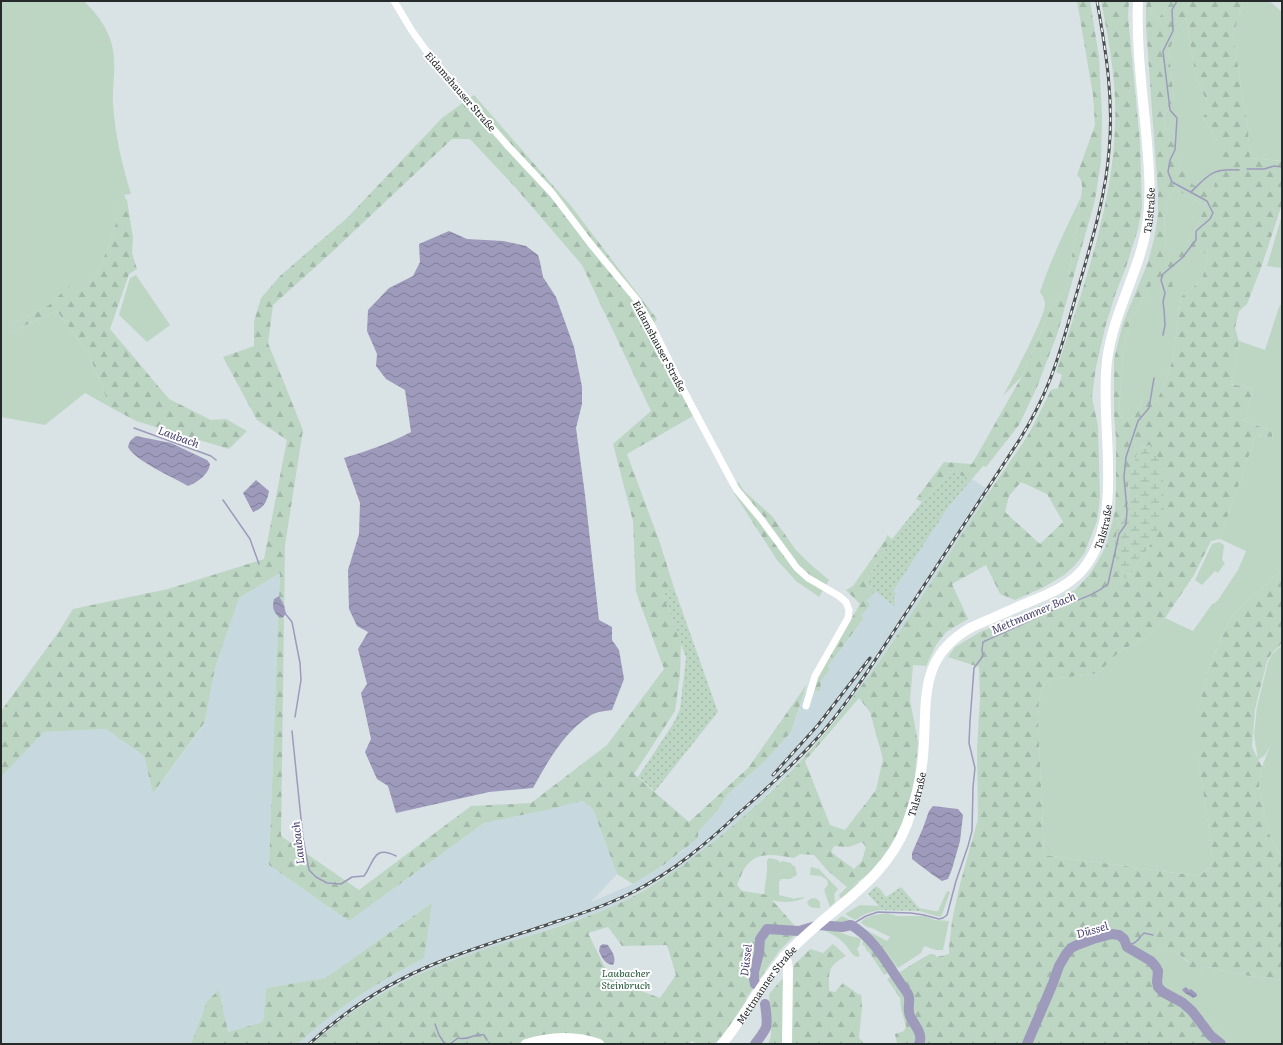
<svg xmlns="http://www.w3.org/2000/svg" width="1283" height="1045" font-family="Literata,serif">
  <style>
    .built { fill: #c7d9df }
    .green { fill: #bdd6c4 }
    .forest { fill: url(#forest-firs); fill-rule: evenodd }
    .wetland { fill: url(#wetland-marsh) }
    .garden { fill: url(#garden-dots) }
    .water { fill: url(#water-waves) }
    .lines { fill: none; stroke-linecap: round; stroke-linejoin: round }
    .stream { stroke: #9d9abb; stroke-width: 1.5 }
    .river { stroke: #9d9abb; stroke-width: 10 }
    .minor { stroke: #fff; stroke-width: 7 }
    .secondary { stroke: #fff; stroke-width: 10 }
    .rail-casing { stroke: #4b5051; stroke-width: 3 }
    .rail { stroke: #fff; stroke-width: 1.5; stroke-dasharray: 4.5; stroke-linecap: butt }
    .labels { text-anchor: middle; dominant-baseline: central; stroke-width: 4; stroke-linejoin: round; paint-order: stroke }
    .street-label { font-size: 10px; fill: #262a2b; stroke: #fff }
    .park-label { font-size: 10px; font-style: italic; fill: #235839; stroke: #fff }
    .water-label { font-size: 11px; font-style: italic; fill: #453f6d; stroke: #fff }
  </style>
  <defs>
    <pattern id="forest-firs" width="22" height="20" patternUnits="userSpaceOnUse"><rect width="22" height="20" fill="#bdd6c4"/><path d="M5 1l3.5 6h-7zM16 11l3.5 6h-7z" fill="#a2b8a9"/></pattern>
    <pattern id="wetland-marsh" width="20" height="14" patternUnits="userSpaceOnUse"><rect width="20" height="14" fill="#bdd6c4"/><path d="M1 5h8M5 5V1M11 12h8M15 12V8" fill="none" stroke="#a2b8a9"/></pattern>
    <pattern id="garden-dots" width="8" height="8" patternUnits="userSpaceOnUse"><rect width="8" height="8" fill="#bdd6c4"/><path d="M2 2h.1M6 6h.1" fill="none" stroke="#a2b8a9" stroke-width="1.8" stroke-linecap="round"/></pattern>
    <pattern id="water-waves" width="16" height="10" patternUnits="userSpaceOnUse"><rect width="16" height="10" fill="#9d9abb"/><path d="M0 5q4-4 8 0t8 0" fill="none" stroke="#807e98"/></pattern>
  </defs>
  <rect width="100%" height="100%" fill="#d9e2e5"/>
  <!-- built -->
  <path class="built" d="M972 479 990 491 910 616 849 704 825 732 790 771 748 813 731 828 690 861 655 883 622 902 604 910 567 923 462 957 428 970 390 988 353 1012 312 1044H298L326 1019 347 1004 379 982 397 973 432 903 325 978 266 988 263 1022 228 1032 219 991 207 1001 191 1044H1V777L44 732 106 729 144 756 153 793 205 723 215 668 239 598 280 573 269 865 349 921 484 823 547 810 582 801 593 809 617 874 591 902 633 884 665 864 683 851 698 832 719 809 727 795 766 760 791 732 805 692 820 691 821 681 830 669 828 666 864 618 861 616 867 601 875 591 894 606 895 605 892 591 949 506Z"/>
  <!-- green -->
  <path class="green" d="M1 1H84C101 18 114 36 114 62 115 76 112 90 113 104 115 134 122 165 131 194L123 195 120 203 114 232 100 267 80 295 69 287 49 305 8 327V333L57 311 89 354 110 407 85 393 45 425 1 417Z
    M1152 1H1171L1159 18 1151 15Z
    M1244 1H1269L1282 12V161L1250 158 1248 129 1233 35Z
    M1186 17 1196 78 1210 108 1203 117 1218 142V175L1213 189 1208 191 1193 186 1176 156 1174 132 1167 130 1163 117 1174 99 1169 51 1180 25Z
    M1174 189 1206 206 1191 239 1178 255 1165 247C1165 228 1161 204 1174 189Z
    M1081 197 1067 288 1051 308 1022 376 1003 396C1010 383 1047 314 1045 303 1045 300 1042 295 1040 292 1051 259 1066 228 1081 197Z
    M1282 215V268L1267 266Z
    M1196 245 1208 256 1202 280 1181 297 1175 343 1170 370 1157 401 1144 398 1136 414 1125 423 1119 412 1123 350 1131 319 1126 316 1127 312 1134 314 1152 284 1172 272Z
    M136 275 170 325 147 342 119 315 130 278Z
    M1282 303V570L1234 613 1222 635 1208 671 1198 711V758L1211 842 1212 857 1211 867 1198 876 1044 855 1038 718 1039 700 1045 683 1052 679 1093 674 1101 671 1110 660 1122 650 1147 637 1165 618 1193 631 1212 604 1215 603 1218 600 1238 570 1246 551 1220 539 1256 435 1272 437 1273 431 1244 421 1253 389 1231 384 1239 341 1265 350 1279 307Z
    M1219 542 1224 545 1222 560 1225 563 1218 573 1215 571 1202 585 1195 580 1212 544Z
    M1282 645V858L1268 832 1259 785 1262 767 1270 746 1265 755 1258 760 1254 735 1257 707 1268 662 1272 654Z
    M769 858 778 860 780 863 782 861 791 863 792 865 795 866 797 875 790 879H781L779 882V895L795 899 796 898 806 897C796 903 782 903 771 900L774 897 764 894 767 871V861Z
    M811 867 819 869 838 889 834 894 835 902 830 907 824 890 828 884 827 880 821 876 810 875Z
    M858 882 860 885 842 898H840L839 895 847 887H850Z
    M947 891 950 892 942 915 940 917 919 911V908L934 911H938Z
    M815 898 818 900 820 902V907L821 908C815 908 809 909 807 902L810 899Z
    M860 905 878 906 879 910 865 914 855 920 845 914Z
    M887 913 897 916H925L935 920 949 921 943 950H936L924 946 921 953 898 968 884 947 882 945 879 946 872 938 864 933V931L866 930 887 941 890 937 870 927 869 928 861 923C866 914 878 915 887 913Z
    M842 916 852 921 845 924H832Z
    M824 930C834 929 839 932 847 935 852 937 856 937 861 939L859 947 857 948 860 956 857 957C851 955 848 947 844 943 838 937 831 934 824 930Z
    M863 940 868 942 874 950 869 952 867 951 864 945 862 946Z
    M1158 947 1176 952 1200 972 1202 966 1243 975 1282 980V1044H1230L1187 1000 1162 984 1163 975 1155 961Z
    M930 954H934L937 957 920 968 916 962Z
    M892 976 895 982 896 992 887 979Z"/>
  <!-- forest -->
  <path class="forest" d="M1077 1H1090L1099 57 1102 117 1101 161 1095 200 1058 332 1037 387 1019 425 986 467 983 466 972 479 950 472 922 502 916 499 944 462 972 464 1022 376 1051 308 1067 288 1081 197C1082 189 1084 181 1077 175L1095 125 1093 95Z
    M1101 1H1129L1128 16 1140 143 1142 207 1138 229 1126 267 1115 295 1105 328 1096 367 1092 397 1098 426 1100 498 1097 521 1084 554 1074 566 1064 575 1044 587 1015 600 1000 594 986 565 952 584 968 619 946 632 936 645 926 666 913 665 910 700 918 743 914 786 906 816 892 844 882 860 870 873 850 887H847L828 871 814 855 800 854 794 858C778 856 759 850 747 865 742 871 740 879 737 885L742 891 775 896 772 900 795 926 797 933 779 951 747 997 742 1010 722 1037 714 1044H697L692 1041 689 1044H608L594 1039H536L515 1044H312C357 1004 406 977 462 957 515 938 571 926 622 902 653 887 681 867 708 846 760 806 808 757 848 704 888 652 922 597 957 542 970 522 983 502 996 482 1006 467 1018 451 1028 435 1036 421 1043 405 1051 390L1058 388 1062 375 1056 372C1081 293 1113 208 1115 125 1117 83 1109 42 1101 1ZM1021 482 1047 494 1063 522 1040 544 1005 512 1009 496ZM859 698 870 712 883 759 876 790 845 830 830 825 805 761ZM862 842 866 847 862 861 854 869 831 852 834 846 849 847ZM608 927 622 946 667 945 676 975 660 998 611 980 588 933Z
    M1146 1H1152L1151 15 1159 18 1171 1H1244L1233 35 1248 129 1250 158 1282 161V204L1262 265 1247 304 1239 311 1235 328 1239 341 1231 384 1253 389 1244 421 1273 431 1272 437 1256 435 1220 539 1211 541 1194 575 1165 618 1147 637 1122 650 1110 660 1101 671 1093 674 1052 679 1045 683 1039 700 1038 718 1044 855 1198 876 1206 871 1211 867 1212 857 1211 842 1198 758V711L1208 671 1222 635 1234 613 1282 570V643L1272 653 1267 661 1255 709 1252 747 1262 767 1259 785 1268 832 1282 858V980L1243 975 1202 966 1200 972 1187 967 1189 962 1176 952 1158 948 1155 961C1164 969 1164 973 1163 984L1187 1000 1230 1044H897L895 1034 904 1031 906 1026 901 1009 900 998 896 992 895 982 900 977 898 973 916 962 920 968 937 957 949 954V948L952 921 960 884 978 819 977 749 980 698 979 667 948 657 955 647 982 631 1050 602 1075 590 1089 575 1098 561 1106 546 1115 511 1116 489V439L1114 415V359L1123 323 1148 262 1154 239 1158 215V193L1146 27ZM1186 17 1196 78 1210 108 1203 117 1218 142V175L1213 189 1208 191 1193 185 1176 156 1174 132 1167 130 1163 117 1174 99 1169 51 1180 25ZM1174 189 1206 206 1191 239 1178 254 1165 247C1165 228 1161 204 1174 189ZM1196 246 1208 256 1202 280 1181 297 1175 343 1170 370 1157 401 1144 398 1136 414 1125 423 1119 412 1123 350 1131 319 1126 316 1127 313 1134 314 1152 284 1173 293 1172 272ZM1150 445V545L1127 579 1117 530 1129 501 1128 482 1139 448Z
    M474 95 571 206 657 319 649 330 693 416 627 454 660 543 674 588 663 594 681 644 680 675 675 711 634 774 689 822 748 768 807 684 791 732 766 760 727 795 719 809 698 832V838L665 864 633 884 617 874 593 809 582 801 547 810 484 823 349 921 269 865 280 573 239 598 215 668 205 722 153 793 144 756 106 729 44 732 1 777V711L60 630 73 609 168 589 264 559 287 440 257 420 223 357 254 346V321L261 298 280 276 347 218 442 118ZM452 139H470L515 187 582 265 651 411 613 444 633 521 636 592 664 669 607 745 531 803 471 806 359 890 281 836 285 545 303 430 268 343 273 305 331 253Z
    M123 195 127 200 133 238 132 253 137 269 129 274 110 329 169 399 211 420 226 419 247 431 229 449 136 421 110 407 89 354 57 311 8 333V327L49 305 69 286 80 294 100 267 114 232 120 202Z
    M738 482 744 491 772 516 795 549 810 564 829 580 819 597 796 581 777 560 730 487Z
    M887 535 892 539 865 583 875 591 867 601 870 605 861 616 864 618 828 666 830 669 821 681 820 691H813L818 675 860 604 846 590 853 586 886 539Z
    M432 903 424 958C378 982 336 1008 298 1044H191L207 1001 219 990 228 1032 263 1022 266 988 325 978Z
    M833 944 846 956C827 966 829 972 829 991L835 992 843 983 859 995 861 994 862 1006 859 1038 863 1042V1044H768L771 1035 769 994 797 962 810 949 823 953Z
    M882 945 884 947 897 967 894 969 879 946Z
    M874 950 890 972 884 975 869 952Z"/>
  <!-- wetland -->
  <path class="wetland" d="M1150 445 1157 456 1163 470 1164 515 1150 545 1127 579 1118 573 1115 543 1117 530 1129 501 1128 482 1139 448Z"/>
  <!-- garden -->
  <path class="garden" d="M950 472 972 479 949 506 893 591 896 594 894 597 895 605 894 606 865 583 892 539 922 502Z
    M674 588 718 712 655 791 638 777 673 724 680 709 686 658 663 594Z
    M876 886 880 889 886 897 901 887 919 908V911L879 910 878 905 868 894Z"/>
  <!-- water -->
  <path class="water" d="M449 231 467 239 503 241 526 246 538 255 540 262 543 277 556 297 574 347 582 387V404L576 428 585 495 599 620 612 627V640L619 650 624 679 612 710C605 711 596 712 591 715 564 732 548 761 533 788L489 792 396 813 388 786 377 779 365 752 371 739 361 693 367 684 358 649 368 632 357 626 349 609 348 570 359 534 360 503 344 458C368 451 390 443 411 432L405 390 386 379 376 366 377 354 367 331 368 310 389 288 413 276 420 262 419 244Z
    M136 436 171 443 207 460 210 464C209 474 197 483 188 486 173 477 135 461 128 447L130 441Z
    M256 480 269 491C267 502 264 508 253 512L243 493Z
    M279 596 284 605 286 614 283 617 280 618C273 612 272 607 274 599Z
    M933 806 958 809 963 815 960 841 952 869 948 879 942 881 933 875 912 859V853L923 828 929 811Z
    M603 944 608 945C612 952 617 957 613 965 605 964 602 958 599 951L600 946Z
    M1186 987 1189 990 1191 989 1197 994V996L1193 998 1185 993 1182 990 1184 988Z"/>
  <g class="lines">
    <!-- stream -->
    <path class="stream" d="M1247 169H1264L1274 166 1282 167
      M1191 192C1209 174 1213 168 1239 170
      M1163 335 1165 325 1164 310 1163 302 1165 293 1161 280 1163 274 1182 258 1196 240V231L1210 219 1213 213 1207 201 1172 182 1168 172 1170 160 1175 150 1177 118 1170 110 1163 51 1173 31 1172 10 1177 1
      M134 428 211 456 216 460
      M223 500 250 539 259 564
      M284 612 292 622 300 663 301 680 295 717
      M292 731 303 838 309 870 316 877 327 883 341 884 352 877 364 876C374 863 373 844 396 856
      M851 925 866 916 878 912 911 913 924 915 939 919 943 918 947 915 956 881 968 846 972 831 973 787 975 768 969 743 970 721 974 668 983 656 982 650 983 642C1010 630 1037 617 1064 605 1080 599 1095 595 1108 584L1119 534 1126 524 1127 511 1124 477 1126 457 1138 421 1149 408 1154 378
      M1142 935 1144 933 1153 935
      M1127 945C1134 944 1137 942 1141 936
      M435 1024 439 1035 445 1044H450L458 1038C470 1041 472 1033 484 1035L487 1040"/>
    <!-- river -->
    <path class="river" d="M755 984 754 979V972L759 953 760 939 767 929 799 931 819 925 842 927 851 925C873 938 885 960 899 981 902 986 908 992 909 997 910 1004 907 1009 910 1016 914 1025 924 1034 919 1044
      M755 1044C769 1026 768 1027 765 1004
      M1027 1044 1053 983 1059 966 1066 954 1071 948 1077 945 1093 939 1112 934 1119 935 1124 939 1127 947 1151 961 1156 967 1158 971 1157 982 1158 987 1163 992 1183 1003 1192 1011 1211 1036 1221 1044"/>
    <!-- minor -->
    <path class="minor" d="M394 1 412 31 430 56 507 145 552 193 590 243 637 300 652 326 687 397 736 489 761 519 797 568 808 578 839 596 846 602 849 610 848 618 815 676 806 706"/>
    <!-- secondary -->
    <g class="secondary">
      <path d="M784 956 787 962 788 969 787 1044"/>
      <path d="M526 1044C551 1037 574 1035 599 1044"/>
      <path id="s1" d="M722 1044C745 1016 761 983 785 956 825 910 884 885 907 824 915 802 921 779 923 756 928 704 916 659 970 628 987 620 1005 613 1022 605 1046 595 1072 586 1087 564 1125 509 1099 424 1107 361 1113 311 1142 268 1148 218 1151 193 1149 168 1147 143 1143 96 1136 48 1138 1"/>
    </g>
    <defs>
      <path id="rail" d="M773 775 818 725 870 658
        M309 1044C347 1009 391 981 439 962 478 946 518 935 558 921 584 913 610 904 635 891 674 871 707 843 739 813 769 786 800 759 826 728 856 692 880 652 906 613 944 555 982 497 1020 439 1031 421 1041 402 1049 382 1060 355 1067 327 1075 299 1089 250 1105 202 1109 151 1114 101 1106 51 1097 1"/>
    </defs>
    <!-- rail casing -->
    <use href="#rail" class="rail-casing"/>
    <!-- rail -->
    <use href="#rail" class="rail"/>
  </g>
  <g class="labels">
    <!-- street labels -->
    <g class="street-label">
      <text transform="translate(461 91) rotate(49)">Eidamshauser Straße</text>
      <text stroke="none"><textPath href="#s1" startOffset="1003">Talstraße</textPath></text>
      <text transform="translate(660 346) rotate(62)">Eidamshauser Straße</text>
      <text stroke="none"><textPath href="#s1" startOffset="680">Talstraße</textPath></text>
      <text stroke="none"><textPath href="#s1" startOffset="321">Talstraße</textPath></text>
      <text stroke="none"><textPath href="#s1" startOffset="74">Mettmanner Straße</textPath></text>
    </g>
    <!-- park labels -->
    <g class="park-label">
      <text x="626" y="972">Laubacher<tspan x="626" dy="12">Steinbruch</tspan></text>
    </g>
    <!-- water labels -->
    <g class="water-label">
      <text transform="translate(179 436) rotate(20)">Laubach</text>
      <text transform="translate(1033 612) rotate(-23)">Mettmanner Bach</text>
      <text transform="translate(297 843) rotate(-97)">Laubach</text>
      <text transform="translate(1092 929) rotate(-16)">Düssel</text>
      <text transform="translate(745 960) rotate(-83)">Düssel</text>
    </g>
  </g>
  <!-- border -->
  <rect width="1283" height="1045" fill="none" stroke="#262a2b" stroke-width="4"/>
</svg>
